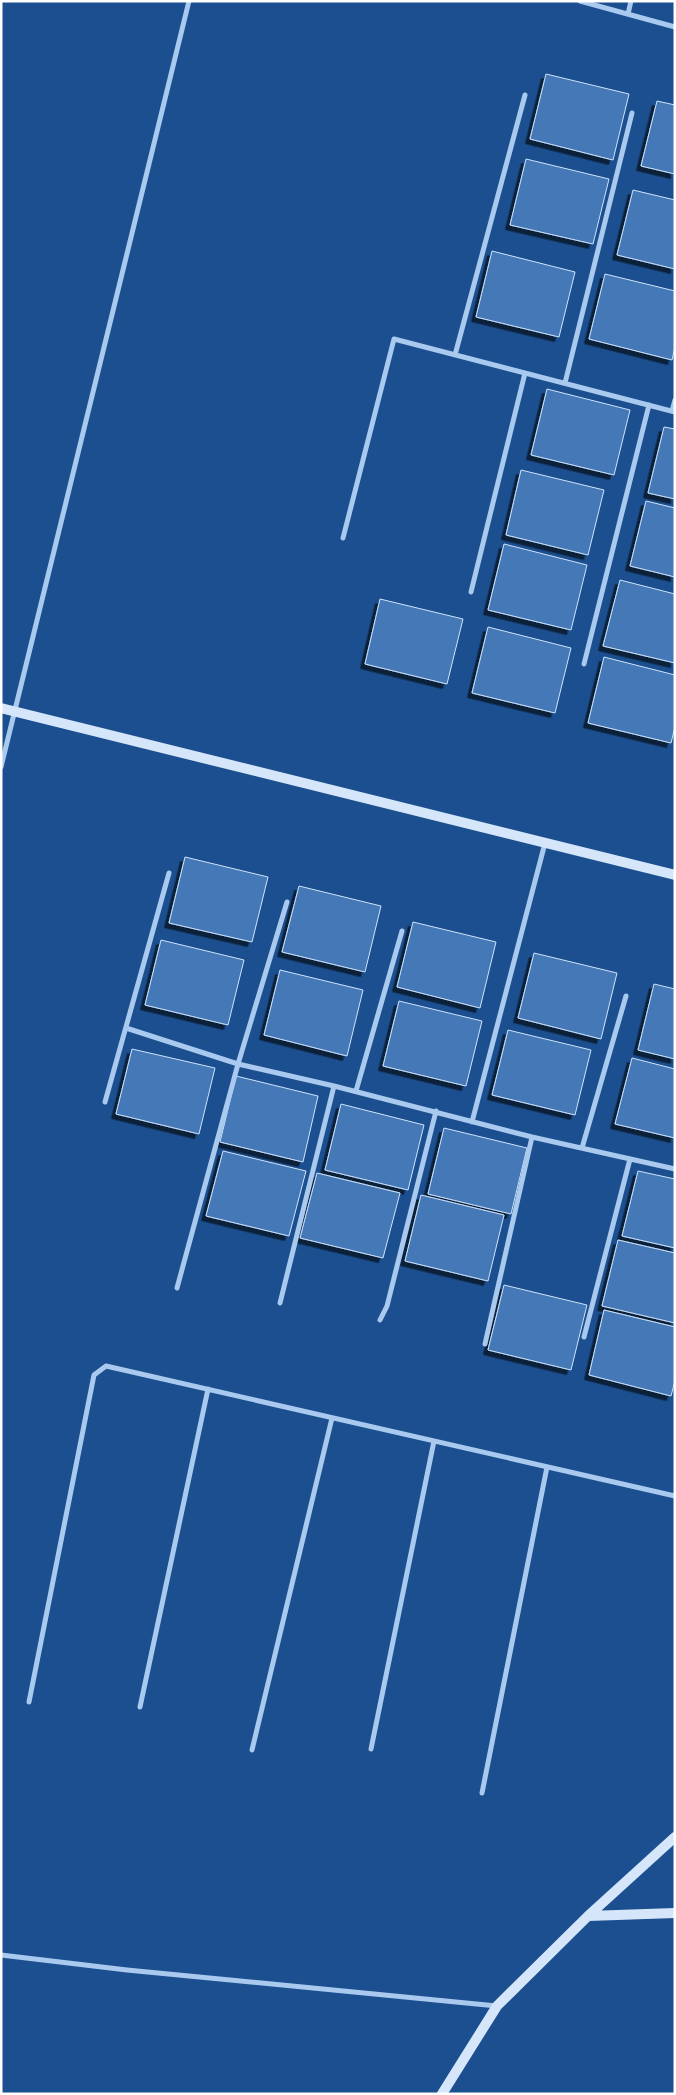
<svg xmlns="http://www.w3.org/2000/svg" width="676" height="2095" font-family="'Asap Condensed',sans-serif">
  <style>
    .building { fill: #4478b7; stroke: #cfe3fa; filter: url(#shadow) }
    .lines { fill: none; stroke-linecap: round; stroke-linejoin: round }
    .street { stroke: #a9c9ee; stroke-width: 5 }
    .secondary { stroke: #d6e6fa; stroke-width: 10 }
  </style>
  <defs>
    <filter id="shadow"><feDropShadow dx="-4.5" dy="4.5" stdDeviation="0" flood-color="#0009"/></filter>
  </defs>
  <rect width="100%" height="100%" fill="#1b4f8f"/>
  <!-- building -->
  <path class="building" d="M546 74 629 94 613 160 530 139Z
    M657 101 675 105V174L641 166Z
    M526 159 609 179 593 244 510 225Z
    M633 190 675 200V269L617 255Z
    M492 251 575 272 559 337 476 317Z
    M605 274 675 291V347L672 360 589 339Z
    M547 389 630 410 614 475 531 455Z
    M664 427 675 429V499L648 493Z
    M521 470 604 490 588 555 506 535Z
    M646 501 675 508V577L630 566Z
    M504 544 587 565 571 630 488 610Z
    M620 580 675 594V663L603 646Z
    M380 599 463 619 447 684 365 664Z
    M488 627 571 648 555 713 472 693Z
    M604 657 675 675V727L671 743 588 723Z
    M185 857 268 877 252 942 169 923Z
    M299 886 381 906 365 972 282 952Z
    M413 922 496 942 480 1008 397 987Z
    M161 940 244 960 228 1025 145 1005Z
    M534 953 617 973 601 1039 518 1018Z
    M280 970 363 990 347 1056 264 1035Z
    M654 984 675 989V1059L638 1050Z
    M399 1001 482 1021 466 1086 383 1066Z
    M508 1030 591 1050 575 1115 492 1095Z
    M132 1049 215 1068 199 1134 116 1114Z
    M632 1058 675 1069V1138L615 1124Z
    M236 1076 318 1096 303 1162 220 1142Z
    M341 1104 424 1125 408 1190 325 1170Z
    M444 1128 527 1148 511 1214 428 1194Z
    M223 1151 306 1171 289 1236 206 1216Z
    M638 1171 675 1179V1248L622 1236Z
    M317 1173 400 1193 383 1258 300 1238Z
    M421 1195 504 1215 488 1281 405 1261Z
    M618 1240 675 1253V1323L602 1306Z
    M504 1285 587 1305 571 1370 488 1350Z
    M604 1310 675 1327V1381L671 1396 589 1375Z"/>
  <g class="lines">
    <!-- street -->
    <path class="street" d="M580 1 675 27
      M628 14 631 1
      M455 355 525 95
      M565 383 632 113
      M672 411 675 400
      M343 538 394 339 675 412
      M471 592 525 373
      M584 664 649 405
      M1 767 189 1
      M126 1028 238 1064 334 1086 532 1137 675 1169
      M356 1091 402 931
      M105 1102 169 873
      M472 1122 545 843
      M582 1148 626 996
      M177 1288 238 1064 287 902
      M280 1303 334 1086
      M380 1320 387 1306 436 1111
      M584 1337 630 1159
      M485 1344 532 1137
      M29 1702 94 1375 106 1366 675 1496
      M140 1707 208 1389
      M371 1749 434 1441
      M252 1750 332 1418
      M482 1793 547 1467
      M1 1955 127 1970 497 2006"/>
    <!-- secondary -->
    <path class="secondary" d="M1 708 675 875
      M588 1916 675 1913
      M442 2094 497 2006 588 1916 675 1837"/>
  </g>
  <!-- border -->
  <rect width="676" height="2095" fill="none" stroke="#ffffff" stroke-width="5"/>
</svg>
